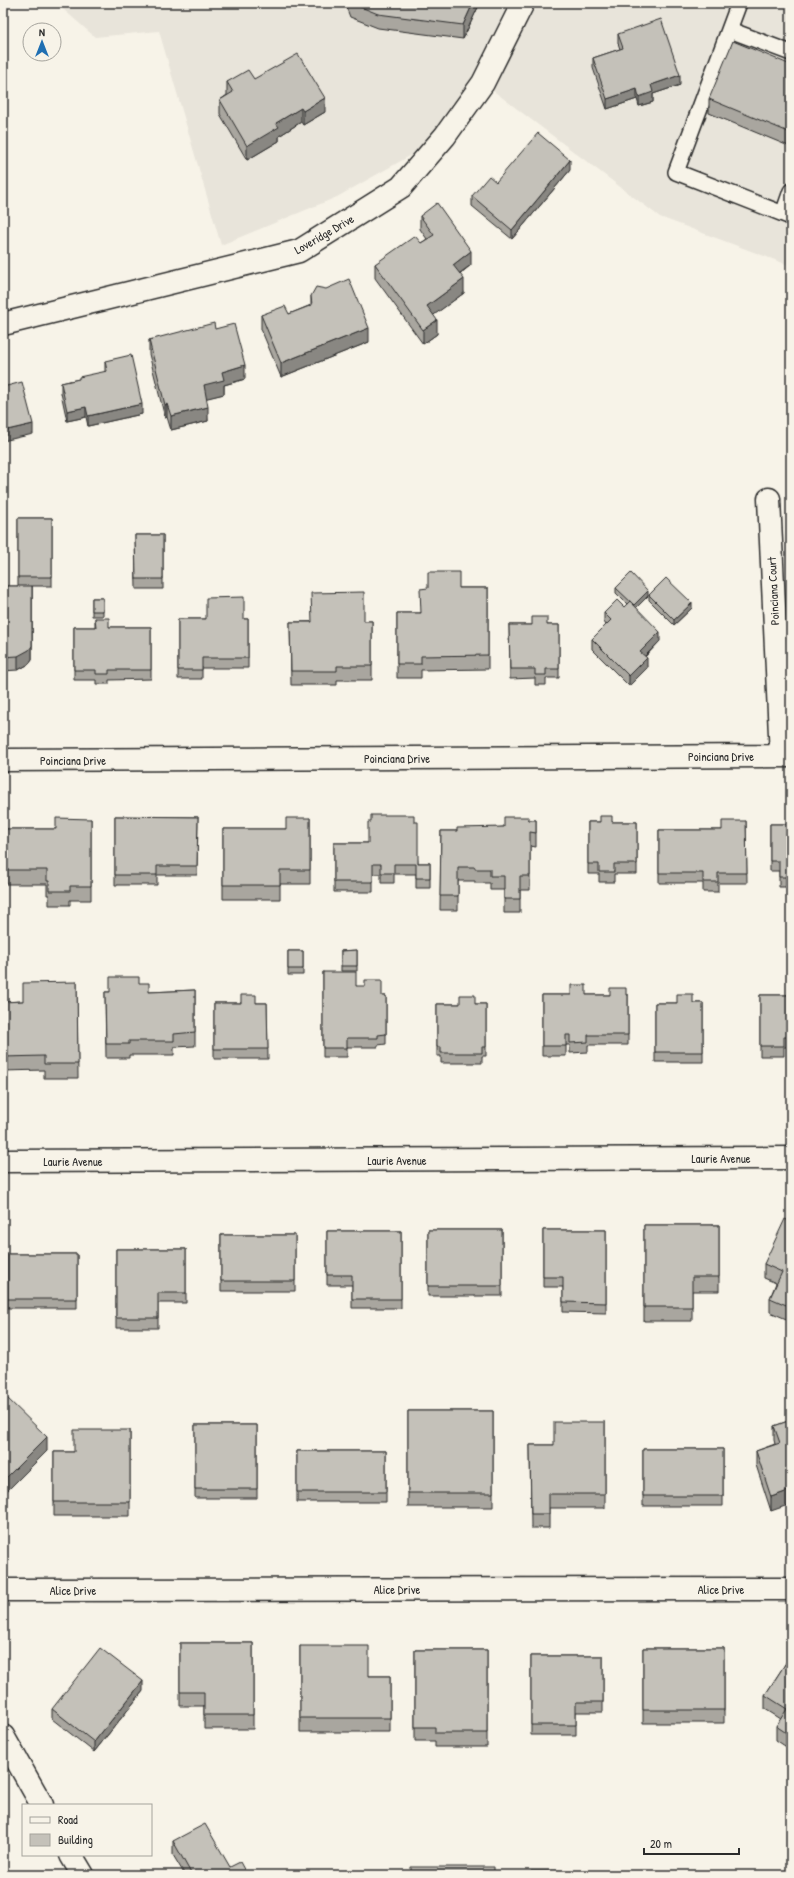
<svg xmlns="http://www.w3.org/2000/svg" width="794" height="1878" font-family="'Patrick Hand',sans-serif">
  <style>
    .built { fill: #e8e4da }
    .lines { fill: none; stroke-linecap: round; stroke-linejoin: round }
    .lane-casing { stroke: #2b2b2b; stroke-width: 18 }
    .street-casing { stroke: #2b2b2b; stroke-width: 25 }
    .lane { stroke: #f7f3e8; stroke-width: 15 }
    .street { stroke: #f7f3e8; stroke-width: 22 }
    .wall { fill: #a9a69f; stroke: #2b2b2b }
    .shaded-wall { fill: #898782; stroke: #2b2b2b }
    .building { fill: #c4c1b9; stroke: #2b2b2b }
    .labels { text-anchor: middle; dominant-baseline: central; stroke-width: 3; stroke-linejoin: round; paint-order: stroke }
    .street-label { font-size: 12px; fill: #2b2b2b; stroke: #f7f3e8 }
  </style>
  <rect width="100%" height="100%" fill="#f7f3e8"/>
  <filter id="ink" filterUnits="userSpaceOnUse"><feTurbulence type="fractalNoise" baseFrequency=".025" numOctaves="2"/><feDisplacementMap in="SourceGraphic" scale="8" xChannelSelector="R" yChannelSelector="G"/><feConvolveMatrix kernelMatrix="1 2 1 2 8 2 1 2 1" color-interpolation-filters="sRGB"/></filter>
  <g filter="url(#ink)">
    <!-- built -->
    <path class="built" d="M56 3H791V266L660 217 483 83 445 136 337 197 221 245 159 31 95 37Z"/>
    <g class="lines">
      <defs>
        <path id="lane" d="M739 3 676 172 791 217
          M730 30 791 53
          M783 214 791 191"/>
        <path id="street" d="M3 324 299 251 401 187 445 136 483 83 523 3
          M769 499 781 756
          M3 760 791 756
          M3 1161 791 1158
          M3 1590 791 1589
          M3 1736 42 1805
          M71 1855 83 1875"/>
      </defs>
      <!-- lane casing -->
      <use href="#lane" class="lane-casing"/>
      <!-- street casing -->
      <use href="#street" class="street-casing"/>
      <!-- lane -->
      <use href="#lane" class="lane"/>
      <!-- street -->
      <use href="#street" class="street"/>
    </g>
    <!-- wall -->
    <path class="wall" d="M345 3H480L463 39 378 28 350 17 345 4Z
      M618 34 680 85 653 94V102L639 106 637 99 607 109 593 68V58L620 49 618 43Z
      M791 65V147L709 113V99Z
      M254 79 325 112 303 125 301 122 279 136V141L247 160 220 114V100L227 95V82Z
      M570 170 512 239 472 206V196L496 182Z
      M420 216 471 265 460 274 464 293 433 315 437 334 423 344 375 278V264L421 243 427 239 420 229Z
      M311 296 369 342 281 377 261 329V315L289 314 311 305Z
      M215 329 245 379 224 385V394L206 398 208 421 171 430 167 417 165 418 149 354V340Z
      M105 361 142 414 88 426 86 417 67 421 61 393V383L79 379 105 372Z
      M18 518H52V586H32V660L29 664 18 670 3 671V586H18Z
      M135 535H163V589H136Z
      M459 588H488V669L421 670V678H397V613H420Z
      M616 588 648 596 636 607 660 641 645 657 647 668 629 686 592 649V639L606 625 604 622V613L624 607 627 604 616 593Z
      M649 595 692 608 674 625 649 600Z
      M92 598H103V616H92Z
      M95 618 109 627H151V679L109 680V684H96V680H74V627H95Z
      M178 619H248V668H202V679H178Z
      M372 621V680H337V685H291L290 622Z
      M509 625H559V678H546V685H535V678L510 679Z
      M115 816 198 817 197 875H157V885H115Z
      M310 818V884H280V899H223V829H286Z
      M91 819V900H70V905H49V895H47V884H3V829H56Z
      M528 820H536V847L530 846V890H520V913H504V890H490V883H475V881H458V910H440L441 831H457L504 827Z
      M746 821 747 883H718V892H703V883H659V830H722Z
      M414 822 418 863H430V888H416V874H394V883H381V874H373V892H334V843H368Z
      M588 822H637V874H614V882H599V874H588Z
      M770 824H791V887H779V871H770Z
      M357 950V971H341V951Z
      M288 951H303V975H288Z
      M323 972 356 986 382 996H386V1044L378 1045V1047H347V1057H323Z
      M77 982 78 1078H44V1070L3 1071V1002L23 1001Z
      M139 983 149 992 195 990V1046L174 1047V1055H129V1058H106L105 992H110Z
      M791 986V1047H784V1056H760V995H789Z
      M542 995H628V1045H588V1052L570 1053V1045H566V1056H542Z
      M214 1003H267L268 1059H214Z
      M655 1003H703V1062H655Z
      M437 1004H486V1056H482V1063H441V1056H437Z
      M791 1222V1321L770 1312V1298L776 1283 764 1278V1264Z
      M644 1225H719V1291H692V1321H644Z
      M428 1230H502V1296H428Z
      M543 1230H606V1313L563 1312V1287H543Z
      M327 1231H401V1308H352V1285H327Z
      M221 1235H295V1291H221Z
      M116 1249H186V1303H158V1328H116Z
      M8 1254H77V1308H8Z
      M3 1394 47 1451 6 1492 3 1489Z
      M408 1411H493V1507H408Z
      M791 1420 771 1511 756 1465V1451L775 1444 774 1440V1426Z
      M605 1422V1508H549V1528H531L530 1445H554Z
      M195 1425H257V1498H195Z
      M130 1430V1516H54V1452H74Z
      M643 1449H723V1506H643Z
      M297 1451H386V1502H297Z
      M180 1643H253V1729H204V1706H180Z
      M300 1646 369 1676H390V1732H300Z
      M643 1648H724V1723H643Z
      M415 1650H487V1747H435V1741H415Z
      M791 1655V1750L776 1740V1726L781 1719 765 1709V1695Z
      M531 1656H603V1712H576V1735H531Z
      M143 1691 94 1752 52 1719V1709Z
      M173 1841 230 1867 247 1875H185L173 1855Z"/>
    <!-- shaded-wall -->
    <path class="shaded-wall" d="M473 3H480L463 39V25Z
      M680 75V85L653 94V102L639 106V97L651 85Z
      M637 89V99L607 109V99Z
      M325 98V112L303 125V111Z
      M301 108V122L279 136V141L247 160V146L276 123Z
      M570 160V170L512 239V230Z
      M471 251V265L453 278V265Z
      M464 279V293L427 320V306Z
      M437 320V334L423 344V330Z
      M369 328V342L281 377V363Z
      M245 365V379L224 385V394L204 399V385L222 372Z
      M142 404V414L88 426V416Z
      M167 404V417L165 418V405Z
      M86 407V417L67 421V411Z
      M208 407V421L171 430V416Z
      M33 424V434L3 441V431Z
      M32 586V660L29 664 18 670V656Z
      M648 591V596L634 610V605Z
      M692 603V608L674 625V620Z
      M660 632V641L640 661V652Z
      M647 658V668L629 686V676Z
      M47 1437V1451L6 1492V1478Z
      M791 1490V1504L771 1511V1497Z
      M143 1681V1691L94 1752V1742Z"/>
    <!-- building -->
    <path class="building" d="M351 3H473L463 25 378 14Z
      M661 19 680 75 651 85 653 92 639 97 637 89 607 99 593 58 623 48 618 34Z
      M733 41 791 65V133L709 99Z
      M298 54 325 98 303 111 301 108 276 123 279 127 247 146 220 100 233 92 227 82 248 70 254 79Z
      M538 133 570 160 512 230 472 196 489 176 496 182Z
      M437 203 471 251 453 265 464 279 427 306 437 320 423 330 375 264 415 236 421 243 434 235 420 216Z
      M349 279 369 328 281 363 261 315 285 306 289 314 312 305 311 296 316 287 326 289Z
      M214 323 215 329 234 324 245 365 222 372 224 380 204 385 208 407 171 416 167 404 165 405 149 340Z
      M131 355 142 404 88 416 86 407 67 411 61 383 79 379V377L107 371 105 361Z
      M22 382 33 424 3 431V387Z
      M18 518H52V577H18Z
      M135 535H163V579H136Z
      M428 572H459V588H488V655L421 656V664H397V613H421L420 589 428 588Z
      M631 573 648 591 634 605 616 588Z
      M666 578 692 603 674 620 649 595Z
      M3 586H32V646L29 650 18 656 3 657Z
      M364 592V621H372V666H337V671H291L290 622H312L311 593Z
      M244 597V619H248V658H202V670H178V619H206V598Z
      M92 598H103V611H92Z
      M617 600 624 607 630 601 660 632 640 652 647 658 629 676 592 639 611 620 604 613Z
      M532 617H547V625H559V669H546V675H535V669H510L509 625H532Z
      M95 618H109V627H151V670H109V674H96V670H74V627H96Z
      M371 815H414V822H418V863H430V878H416V864H394V873H381V864H373V882H334V843H368V822H371Z
      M115 816 198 817 197 866H157V875H115Z
      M600 816H612V822H637V864H614V872H599V864H588V822H600Z
      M504 817H528V820H536V833L530 832V876H520V899H504V876H490V869H475V867H458V896H440L441 831H457V828L504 827Z
      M56 818 91 819V886H70V891H49V881H47V870H3V829H56Z
      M286 818H310V870H280V885H223V829H286Z
      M722 821H746L747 873H718V882H703V873H659V830H722Z
      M770 824H791V877H779V861H770Z
      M357 950V966H341V951Z
      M288 951H303V969H288Z
      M323 972H356V986H365V980H382V996H386V1034L378 1035V1038H347V1048H323Z
      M110 977H139V983H149V992L195 990V1032L174 1034V1041H129V1044H106L105 992H110Z
      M77 982 78 1064H44V1056L3 1057V1002L23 1001V983Z
      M571 985H586V995H610V988H626V995H628V1035H588V1042L570 1043V1035H566V1046H542V995H571Z
      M789 986H791V1037H784V1046H760V995H789Z
      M677 994H693V1003H703V1052H655V1003H677Z
      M241 995H256V1003H267L268 1049H214V1003H241Z
      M460 995H475V1004H486V1047H482V1053H441V1047H437V1004H460Z
      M785 1219 791 1222V1307L770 1298 782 1272 764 1264Z
      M644 1225H719V1277H692V1307H644Z
      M428 1230H502V1286H428Z
      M543 1230H606V1303L563 1302V1277H543Z
      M327 1231H401V1299H352V1275H327Z
      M221 1235H295V1281H221Z
      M116 1249H186V1293H158V1318H116Z
      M8 1254H77V1299H8Z
      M3 1394 47 1437 6 1478 3 1475Z
      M408 1411H493V1493H408Z
      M791 1420V1490L771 1497 756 1451 780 1443 774 1426Z
      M554 1422H605V1494H549V1514H531L530 1445H554Z
      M195 1425H257V1489H195Z
      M74 1430H130V1502H54V1452H74Z
      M643 1449H723V1496H643Z
      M297 1451H386V1492H297Z
      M180 1643H253V1715H204V1692H180Z
      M300 1646H369V1676H390V1718H300Z
      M100 1648 143 1681 94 1742 52 1709Z
      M643 1648H724V1710H643Z
      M415 1650H487V1733H435V1727H415Z
      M791 1655V1736L776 1726 787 1709 765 1695Z
      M531 1656H603V1702H576V1725H531Z
      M205 1824 230 1867 240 1862 247 1875H192L173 1841Z
      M411 1867H494V1875H411Z
      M531 1871H605V1875H531Z"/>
  </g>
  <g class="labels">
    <!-- street labels -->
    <g class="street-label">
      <text transform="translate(324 234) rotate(-30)">Loveridge Drive</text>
      <text transform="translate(773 591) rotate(-93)">Poinciana Court</text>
      <text x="721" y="756">Poinciana Drive</text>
      <text x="397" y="758">Poinciana Drive</text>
      <text x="73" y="760">Poinciana Drive</text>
      <text x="721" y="1158">Laurie Avenue</text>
      <text x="397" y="1160">Laurie Avenue</text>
      <text x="73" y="1161">Laurie Avenue</text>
      <text x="397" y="1589">Alice Drive</text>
      <text x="721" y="1589">Alice Drive</text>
      <text x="73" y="1590">Alice Drive</text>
    </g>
  </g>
  <!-- margin -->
  <rect width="794" height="1878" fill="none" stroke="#f7f3e8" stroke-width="16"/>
  <rect x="8" y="8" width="778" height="1862" fill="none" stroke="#2b2b2b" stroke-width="1.5" filter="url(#ink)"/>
  <!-- legend -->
  <rect x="22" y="1804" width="130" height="52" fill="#f7f3e8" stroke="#a5a39c"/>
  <rect x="30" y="1817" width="20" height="6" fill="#f7f3e8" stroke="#a5a39c"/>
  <text x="58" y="1824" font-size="12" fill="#2b2b2b">Road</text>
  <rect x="30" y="1834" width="20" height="12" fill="#c4c1b9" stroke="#a5a39c"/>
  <text x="58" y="1844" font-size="12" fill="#2b2b2b">Building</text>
  <!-- north arrow -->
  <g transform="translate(42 42)"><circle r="19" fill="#f7f3e8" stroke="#a5a39c"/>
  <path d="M0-3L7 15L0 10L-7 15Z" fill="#1f6fb2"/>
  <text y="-6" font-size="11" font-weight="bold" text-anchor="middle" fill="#2b2b2b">N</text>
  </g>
  <!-- scale -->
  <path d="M644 1848v6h95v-6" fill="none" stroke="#2b2b2b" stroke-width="2"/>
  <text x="650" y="1848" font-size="12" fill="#2b2b2b" stroke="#f7f3e8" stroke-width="3" paint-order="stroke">20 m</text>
</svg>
